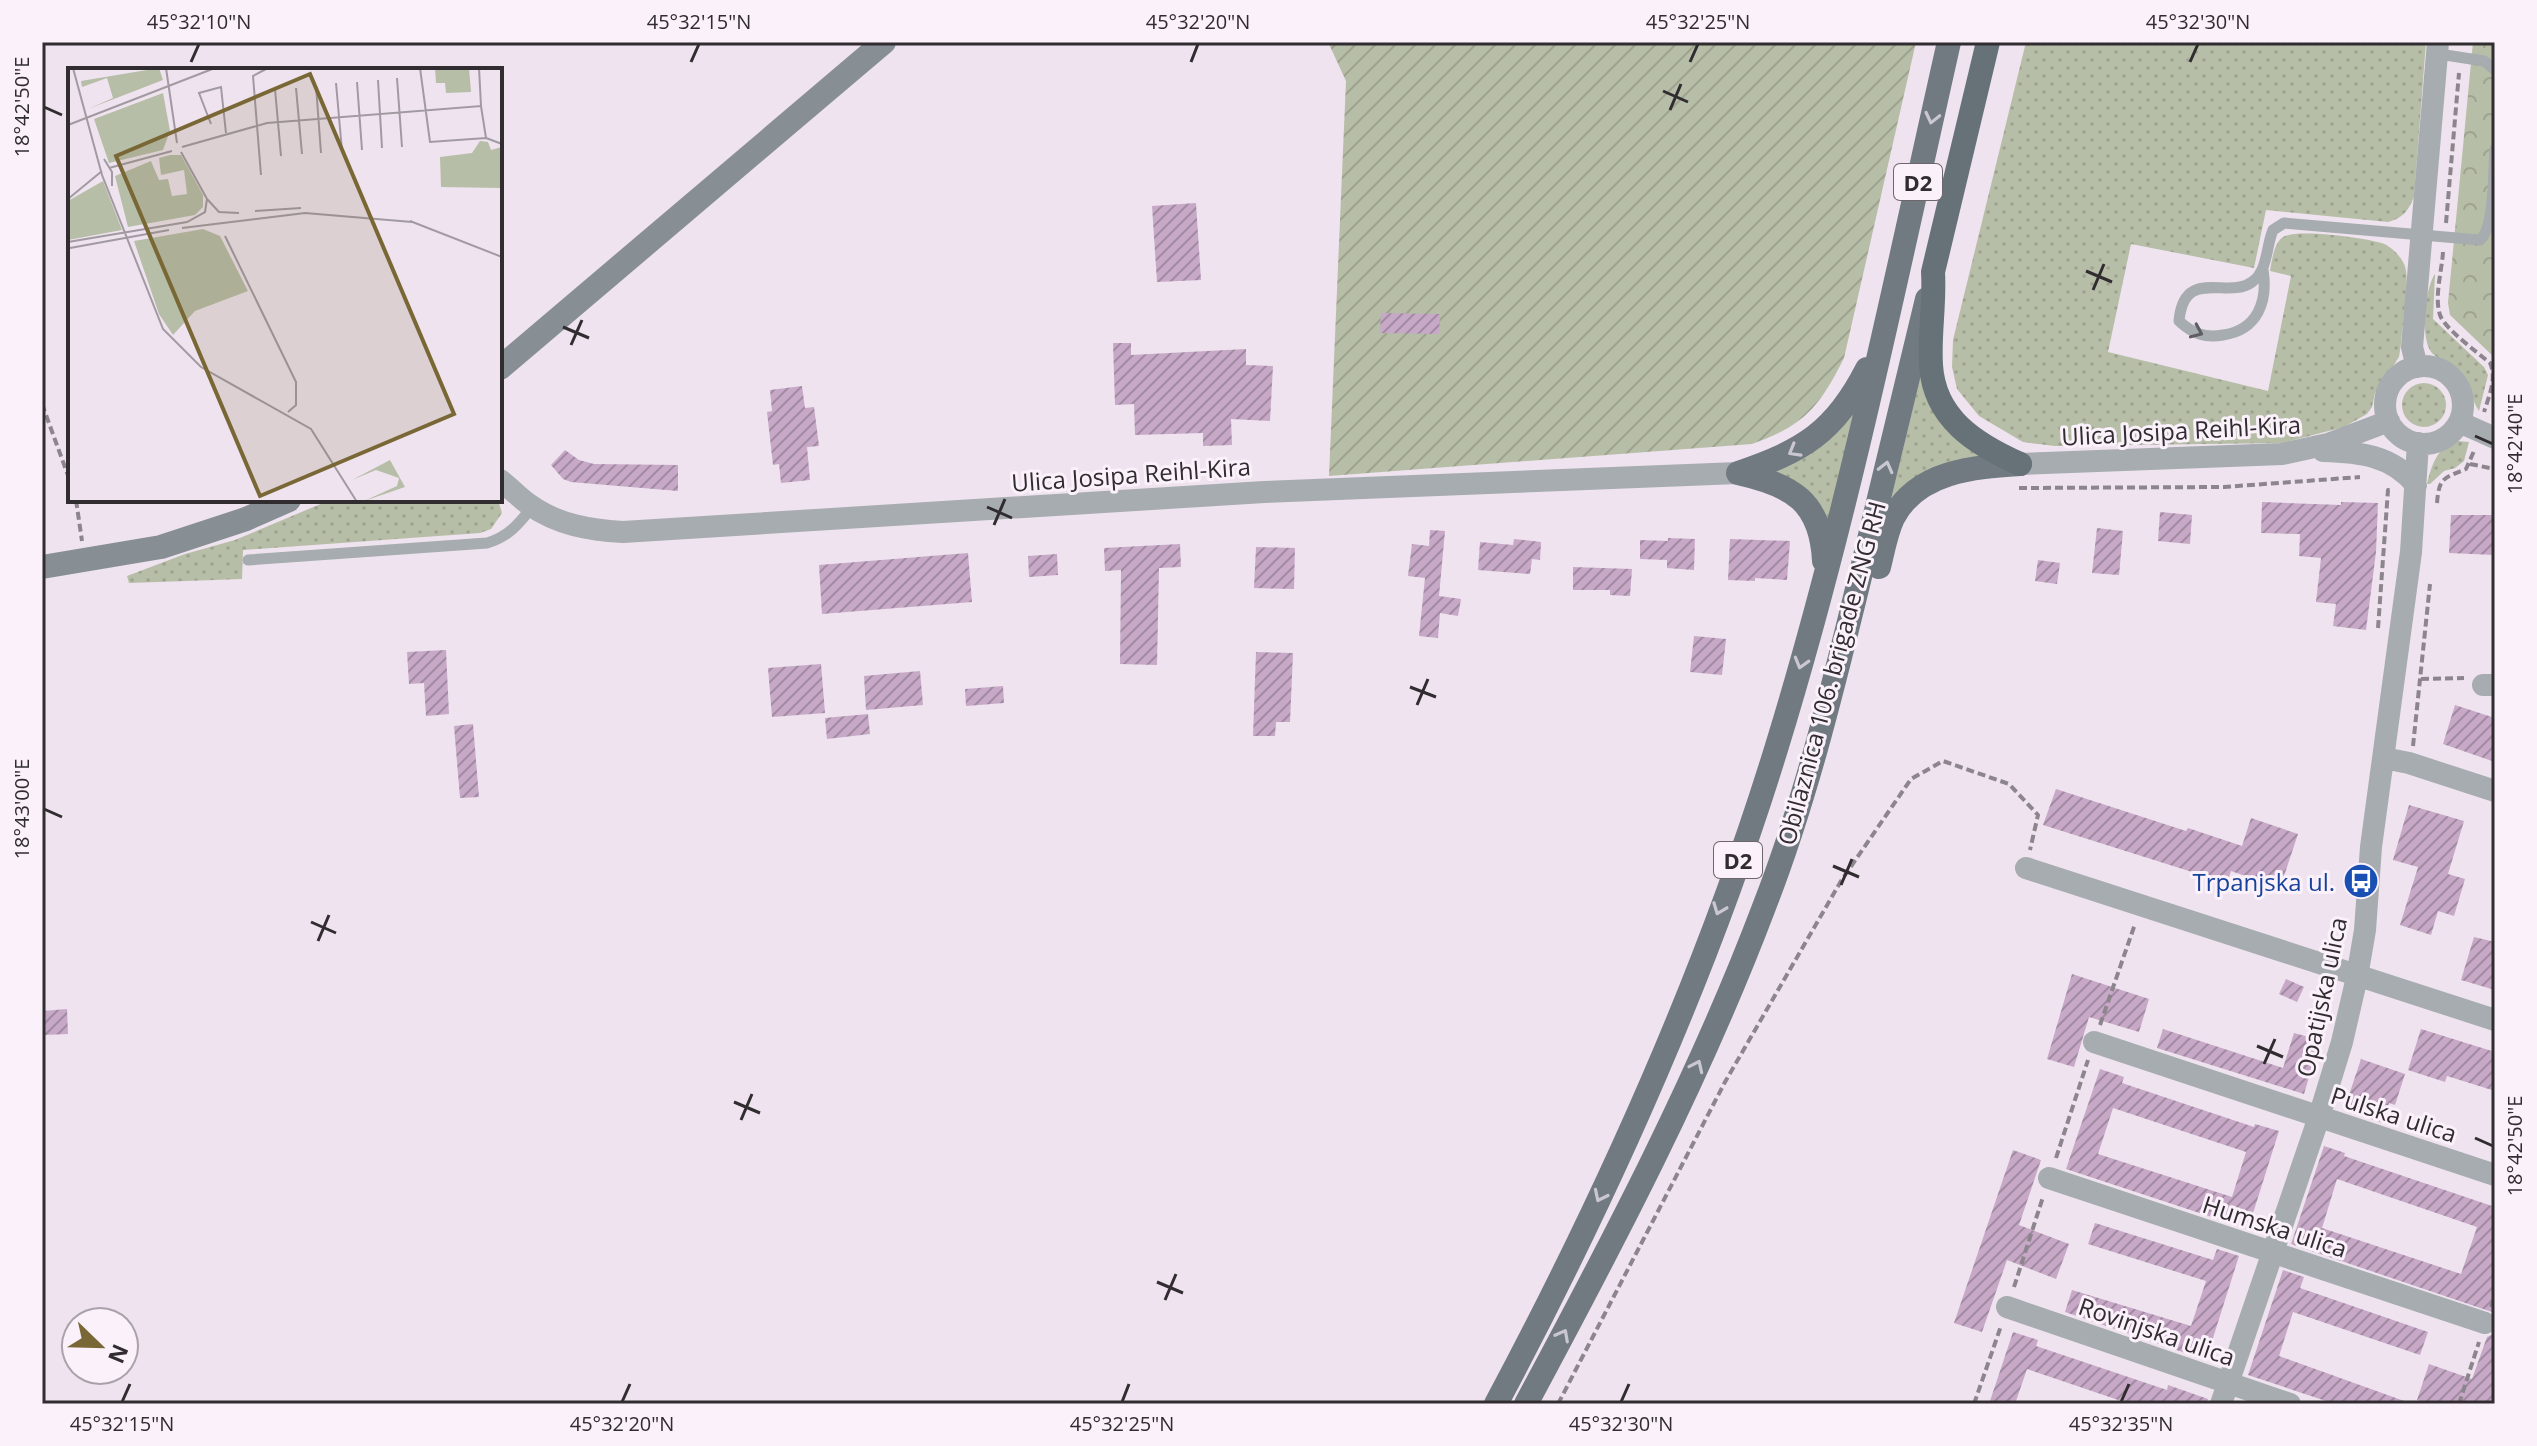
<svg xmlns="http://www.w3.org/2000/svg" width="2537" height="1446" font-family="'Open Sans',sans-serif">
  <style>
    .grass { fill: url(#grass-dots) }
    .park { fill: url(#park-crowns) }
    .garden { fill: url(#garden-furrows) }
    .building { fill: url(#building-hatch); fill-rule: evenodd }
    .lines { fill: none; stroke-linecap: round; stroke-linejoin: round }
    .path { stroke: #8d858d; stroke-width: 4; stroke-dasharray: 8 4; stroke-linecap: butt }
    .service { stroke: #a6acaf; stroke-width: 11 }
    .minor { stroke: #a6acaf; stroke-width: 22 }
    .secondary { stroke: #878f94; stroke-width: 24 }
    .primary { stroke: #707a80; stroke-width: 24 }
    .trunk { stroke: #667278; stroke-width: 24 }
    .oneway { stroke: #cac7d0 }
    .oneway2 { stroke: #5f5f63 }
    .ticks { fill: none; stroke: #302c30; stroke-width: 3 }
    .labels { text-anchor: middle; dominant-baseline: central; stroke-width: 6; stroke-linejoin: round; paint-order: stroke }
    .shield { fill: #fbf1fb; stroke: #6d676d; stroke-width: 2 }
    .shield-label { font-size: 22px; font-weight: bold; fill: #302c30 }
    .street-label { font-size: 24px; fill: #302c30; stroke: #fbf1fb }
    .transit-label { font-size: 24px; fill: #164399; stroke: #fbf1fb; text-anchor: end }
    .inset-road { fill: none; stroke: #a29aa2; stroke-width: 2 }
    .view { fill: #796836; fill-opacity: 0.15; stroke: #796836; stroke-width: 4 }
    .inset-edge { fill: none; stroke: #302c30; stroke-width: 4 }
    .neatline { fill: none; stroke: #302c30; stroke-width: 3 }
    .ticks-label { font-size: 20px; text-anchor: middle; fill: #302c30 }
  </style>
  <defs>
    <pattern id="grass-dots" width="8" height="8" patternUnits="userSpaceOnUse" patternTransform="scale(2)"><rect width="8" height="8" fill="#b7bea7"/><path d="M2 2h.1M6 6h.1" fill="none" stroke="#9ea390" stroke-width="1.8" stroke-linecap="round"/></pattern>
    <pattern id="park-crowns" width="20" height="18" patternUnits="userSpaceOnUse" patternTransform="scale(2)"><rect width="20" height="18" fill="#b7bea7"/><path d="M2 6a3 3 0 1 1 6 0M12 15a3 3 0 1 1 6 0" fill="none" stroke="#9ea390"/></pattern>
    <pattern id="garden-furrows" width="10" height="10" patternUnits="userSpaceOnUse" patternTransform="scale(2)"><rect width="10" height="10" fill="#b7bea7"/><path d="M-1 1l2-2M0 10L10 0M9 11l2-2" fill="none" stroke="#9ea390"/></pattern>
    <pattern id="building-hatch" width="6" height="6" patternUnits="userSpaceOnUse" patternTransform="scale(2)"><rect width="6" height="6" fill="#c7a9c7"/><path d="M-1 1l2-2M0 6l6-6M5 7l2-2" fill="none" stroke="#a28aa2"/></pattern>
  </defs>
  <rect width="100%" height="100%" fill="#eee3ee"/>
  <!-- grass -->
  <path class="grass" d="M2026 42H2426L2414 197C2408 211 2403 218 2388 222L2266 210 2254 268 2131 244 2108 352 2268 391 2291 276 2270 271C2272 260 2274 243 2283 237 2296 228 2366 238 2382 243 2390 246 2400 255 2404 264 2411 278 2402 326 2401 344L2399 357 2375 393 2372 407 2367 414 2344 427 2282 443 2055 446 2023 442 1979 416 1957 389 1952 367 1953 340Z
    M2435 274 2433 319 2484 367 2488 375 2479 411C2472 401 2471 387 2463 377 2456 366 2442 362 2433 354 2419 341 2425 288 2435 274Z
    M1922 370 1983 455 1891 499Z
    M2402 405a22 22 0 1 1 44 0a22 22 0 1 1-44 0Z
    M1855 412 1828 529 1768 472Z
    M2458 441 2469 442 2464 461 2455 468 2444 471 2430 484H2427C2432 464 2437 447 2458 441Z
    M330 500H498L502 513 491 529 480 533 243 550 242 579 129 583 127 576 185 554 235 540Z"/>
  <!-- park -->
  <path class="park" d="M2473 42H2495V358L2450 315 2448 303Z"/>
  <!-- garden -->
  <path class="garden" d="M1328 42H1916L1844 358C1820 406 1804 426 1752 444L1329 476 1346 81Z"/>
  <!-- building -->
  <path class="building" d="M1196 203 1201 280 1157 282 1152 206Z
    M1381 313 1440 314 1439 334 1380 333Z
    M1113 343H1131V355L1246 349V365L1273 366 1270 421 1231 419 1232 445 1203 446V433L1135 435 1134 404 1115 405Z
    M802 386 805 408 814 407 819 446 807 447 810 480 781 483 779 464 773 465 767 412 772 411 770 390Z
    M565 450 579 460 594 464 678 465V491L571 482 563 479 551 465Z
    M2262 502 2341 505V502L2378 503 2376 552 2366 630 2333 626 2336 604 2316 602 2321 558 2299 556 2300 534 2261 533Z
    M2160 512 2192 515 2190 544 2158 541Z
    M2451 515H2495V555L2449 553Z
    M2097 528 2123 531 2119 575 2092 573Z
    M1430 530 1445 531 1439 596 1461 599 1458 616 1440 613 1438 638 1419 636 1425 578 1408 576 1412 544 1429 546Z
    M1668 538 1695 539 1694 570 1667 568V560L1640 559V540L1668 541Z
    M1514 539 1541 542 1540 560 1532 559 1530 574 1478 570 1480 542 1513 545Z
    M1730 539 1790 541 1787 580 1755 578V581L1728 580Z
    M1180 544 1181 567 1159 568 1157 665 1120 664 1121 570 1105 571 1104 548Z
    M1256 547 1295 548 1294 589 1254 588Z
    M968 553 972 602 822 614 819 565Z
    M1057 554 1058 575 1029 577 1028 556Z
    M2038 560 2060 563 2057 584 2035 581Z
    M1573 567 1632 569 1630 596 1610 595V590H1573Z
    M1694 636 1726 639 1722 675 1690 672Z
    M446 650 449 714 426 716 424 683 409 684 407 652Z
    M1256 652 1293 653 1290 722H1276L1275 736H1253Z
    M821 664 825 713 772 717 768 668Z
    M920 671 923 705 866 710 864 676Z
    M1003 686 1004 703 966 706 965 689Z
    M2455 705 2495 718V762L2443 744Z
    M868 714 870 734 827 739 825 718Z
    M473 724 479 797 460 798 454 726Z
    M2056 789 2186 831 2188 828 2242 846 2251 818 2298 834 2280 888 2231 871 2227 883 2043 825Z
    M2409 805 2464 821 2448 874 2465 879 2454 916 2438 911 2431 935 2400 925 2418 867 2393 860Z
    M2474 937 2495 942V990L2461 980Z
    M2072 974 2149 999 2139 1032 2089 1017 2074 1067 2047 1059Z
    M2286 979 2304 987 2297 1002 2279 994Z
    M67 1009 68 1034 44 1035 43 1011Z
    M2163 1029 2283 1068 2294 1033 2320 1040 2304 1094 2157 1048Z
    M2421 1029 2495 1052V1091L2447 1076 2445 1082 2408 1070Z
    M2361 1059 2405 1074 2395 1105 2389 1103 2383 1123 2344 1110Z
    M2100 1069 2124 1077 2122 1083 2254 1127 2255 1124 2279 1131 2248 1229 2066 1169ZM2113 1108 2246 1152 2232 1197 2098 1154Z
    M2324 1146 2345 1153 2344 1156 2495 1207V1313L2291 1244ZM2337 1179 2477 1227 2461 1274 2322 1228Z
    M2013 1150 2041 1160 2019 1225 2069 1244 2056 1279 2007 1260 1982 1332 1954 1323Z
    M2095 1223 2213 1260 2217 1249 2239 1256 2206 1360 2065 1312 2072 1290 2191 1326 2206 1281 2088 1244Z
    M2283 1270 2304 1277 2300 1288 2428 1332 2420 1355 2293 1312 2279 1356 2407 1402V1404H2335L2248 1375Z
    M2013 1332 2038 1340 2036 1346 2167 1390 2168 1385 2208 1399 2207 1404H2130L2027 1369 2015 1404H1989Z
    M2495 1333V1404H2429L2417 1400 2429 1364 2472 1379 2487 1337Z"/>
  <g class="lines">
    <!-- path -->
    <path class="path" d="M2446 223 2459 73
      M2443 252C2442 270 2434 297 2440 315 2445 329 2477 352 2490 363 2497 378 2489 396 2484 412
      M42 404 70 481
      M2470 464 2495 469
      M2019 488 2224 487 2360 477
      M76 500 82 541
      M2437 503C2439 477 2444 478 2466 469L2474 451
      M2378 628 2388 490H2392
      M2421 679 2464 678
      M2413 746 2430 584
      M2100 1025 2135 924
      M2056 1158 2088 1060
      M2014 1287 2043 1197
      M2491 1307 2495 1296
      M1558 1404 1725 1082 1841 881 1911 779 1943 761 2009 784 2038 815 2030 850
      M1974 1404 2001 1326
      M2459 1404 2479 1342"/>
    <!-- service -->
    <path class="service" d="M2439 54 2484 61 2495 70
      M2263 270C2268 301 2258 330 2223 335 2205 338 2193 334 2179 321 2184 266 2228 300 2252 282 2268 271 2266 246 2273 230L2284 223 2480 240C2495 228 2493 170 2495 149
      M248 560 487 543C508 537 519 524 532 507"/>
    <!-- minor -->
    <path class="minor" d="M2385 405a39 39 0 1 1 78 0a39 39 0 1 1-78 0Z
      M2417 367 2412 347 2438 42
      M2459 422 2495 438
      M2323 451C2359 452 2392 455 2416 485
      M2020 464 2282 454 2328 444 2389 421
      M500 480C511 488 519 498 530 505 558 525 590 530 623 532L1264 492 1738 473
      M2483 685H2495
      M2384 758 2409 763 2495 791
      M2026 868 2495 1020
      M2094 1042 2495 1175
      M2049 1178 2485 1323
      M2007 1307 2290 1404
      M2221 1404 2319 1117 2342 1042 2357 977 2365 930 2371 847 2411 552 2418 443"/>
    <!-- secondary -->
    <path class="secondary" d="M500 368 884 42
      M42 567 161 547 246 519 289 500"/>
    <!-- primary -->
    <path class="primary" d="M1738 473C1803 451 1835 432 1867 369
      M1738 473C1792 485 1821 501 1824 561
      M1879 567C1883 551 1886 533 1893 518 1917 471 1974 467 2020 464
      M1496 1404C1608 1194 1707 974 1777 746 1848 515 1896 277 1949 42
      M1526 1404C1613 1242 1699 1079 1764 907 1805 802 1832 691 1859 581 1882 487 1904 393 1927 299"/>
    <!-- trunk -->
    <path class="trunk" d="M1988 42 1933 272C1935 303 1929 335 1931 365 1934 418 1975 444 2020 464"/>
  </g>
  <!-- one-way arrows -->
  <defs><path id="oneway-chevron" d="M-2-3.5L2.5 0L-2 3.5" fill="none" stroke-width="1.6" stroke-linecap="round" stroke-linejoin="round" transform="scale(2)"/></defs>
  <g class="oneway">
    <use href="#oneway-chevron" transform="translate(1932 118) rotate(103)"/>
    <use href="#oneway-chevron" transform="translate(1794 451) rotate(150)"/>
    <use href="#oneway-chevron" transform="translate(1886 467) rotate(-76)"/>
    <use href="#oneway-chevron" transform="translate(1801 663) rotate(106)"/>
    <use href="#oneway-chevron" transform="translate(1719 909) rotate(111)"/>
    <use href="#oneway-chevron" transform="translate(1697 1066) rotate(-65)"/>
    <use href="#oneway-chevron" transform="translate(1600 1196) rotate(116)"/>
    <use href="#oneway-chevron" transform="translate(1563 1335) rotate(-62)"/>
  </g>
  <use class="oneway2" href="#oneway-chevron" transform="translate(2197 332) rotate(24)"/>
  <!-- ticks -->
  <path class="ticks" d="M191 62 199 44M691 62 699 44M1191 62 1198 44M1690 62 1698 44M2190 62 2198 44M1663 91 1688 102M44 107 62 115M1670 110 1681 84M2086 271 2112 282M2093 290 2104 264M563 327 589 338M571 345 582 320M2475 436 2493 444M987 507 1012 518M994 525 1005 499M1410 687 1436 697M1417 705 1428 679M44 809 62 817M1833 866 1859 877M1841 885 1852 859M311 922 336 933M318 941 329 915M2257 1046 2283 1057M2264 1064 2275 1039M734 1102 760 1113M741 1120 752 1094M2475 1138 2493 1146M1157 1282 1183 1293M1165 1300 1176 1274M122 1402 130 1384M622 1402 630 1384M1122 1402 1129 1384M1621 1402 1629 1384M2121 1402 2129 1384"/>
  <!-- icons -->
  <defs>
    <symbol id="bus-disc" viewBox="-11 -11 22 22"><circle r="9.5" fill="#1a4fb4" stroke="#fbf1fb"/><path d="M-5-6H5V4H4V6H2V4H-2V6H-4V4H-5ZM-3.5-4V0h7V-4ZM-3.5 1.2v1.5H-2V1.2ZM2 1.2v1.5H3.5V1.2Z" fill="#fff"/></symbol>
  </defs>
  <g fill-rule="evenodd">
    <use href="#bus-disc" x="2341" y="861" width="40" height="40"/>
  </g>
  <g class="labels">
    <!-- shield labels -->
    <g class="shield">
      <rect x="1894" y="164" width="48" height="36" rx="6"/>
      <rect x="1714" y="842" width="48" height="36" rx="6"/>
    </g>
    <g class="shield-label">
      <text x="1918" y="182">D2</text>
      <text x="1738" y="860">D2</text>
    </g>
    <!-- street labels -->
    <g class="street-label">
      <text transform="translate(2181 430) rotate(-3)">Ulica Josipa Reihl-Kira</text>
      <text transform="translate(1131 474) rotate(-4)">Ulica Josipa Reihl-Kira</text>
      <text transform="translate(1831 673) rotate(-75)">Obilaznica 106. brigade ZNG RH</text>
      <text transform="translate(2321 997) rotate(-78)">Opatijska ulica</text>
      <text transform="translate(2394 1114) rotate(18)">Pulska ulica</text>
      <text transform="translate(2275 1226) rotate(18)">Humska ulica</text>
      <text transform="translate(2157 1331) rotate(19)">Rovinjska ulica</text>
    </g>
    <!-- transit labels -->
    <g class="transit-label">
      <text x="2335" y="881">Trpanjska ul.</text>
    </g>
  </g>
  <!-- overview -->
  <g transform="translate(68 68)">
    <rect width="434" height="434" fill="#eee3ee"/>
    <path d="M91 0 95 12 20 41 45 30 39 10 14 19 13 13ZM102 87H113L135 127V139L127 147 60 159 47 108 83 93 91 112 100 111 104 128 119 126 116 102 93 107 91 90ZM35 113 54 162 0 172V133ZM322 392 337 419 296 433 329 418 331 410 308 402 284 412Z" fill="#b7bea7"/>
    <path d="M367 0H401L403 24 378 25 377 15H368ZM95 25 102 63 95 82 41 95 26 51Z" fill="#b7bea7"/>
    <path d="M412 73 420 74 423 82 434 79V120L373 119 372 89 404 85ZM135 161 152 168 180 223 127 243 105 267 91 246 66 173Z" fill="#b7bea7"/>
    <path class="inset-road" d="M5 0 34 107 95 261 133 299 243 361 289 434M98 0 109 75M352 0 362 74 418 70M411 0 413 38M329 10 334 79M310 12 314 80M289 14 294 82M268 15 274 83M248 18 253 85M228 20 234 86M207 21 213 88M143 56 131 25 153 19 158 65M0 57 147 0M114 79 199 55 413 38 418 70 434 76M113 84 139 131M36 91 44 104V118M41 100 104 83M193 107 185 8 200 0M0 131 34 103M139 131 151 144 171 145M187 143 233 140M342 153 434 189M114 160 237 145 344 154M157 168 228 314V337L220 344M0 174 119 154 137 144 139 131M2 180 101 162"/>
    <path class="view" d="M242 6 386 346 192 428 48 88Z"/>
    <rect width="434" height="434" class="inset-edge"/>
  </g>
  <!-- border -->
  <rect width="2537" height="1446" fill="none" stroke="#fbf1fb" stroke-width="88"/>
  <!-- north arrow -->
  <g transform="translate(100 1346) rotate(113)"><circle r="38" fill="#fbf1fb" stroke="#aaa2aa" stroke-width="2"/>
  <path d="M0-6L14 30L0 20L-14 30Z" fill="#796836"/>
  <text y="-12" font-size="22" font-weight="bold" text-anchor="middle" fill="#302c30">N</text>
  </g>
  <rect x="44" y="44" width="2449" height="1358" class="neatline"/>
  <g class="ticks-label">
    <text x="199" y="29">45°32'10"N</text>
    <text x="699" y="29">45°32'15"N</text>
    <text x="1198" y="29">45°32'20"N</text>
    <text x="1698" y="29">45°32'25"N</text>
    <text x="2198" y="29">45°32'30"N</text>
    <text transform="translate(22 107) rotate(-90)" y="7">18°42'50"E</text>
    <text transform="translate(2515 444) rotate(-90)" y="7">18°42'40"E</text>
    <text transform="translate(22 809) rotate(-90)" y="7">18°43'00"E</text>
    <text transform="translate(2515 1146) rotate(-90)" y="7">18°42'50"E</text>
    <text x="122" y="1431">45°32'15"N</text>
    <text x="622" y="1431">45°32'20"N</text>
    <text x="1122" y="1431">45°32'25"N</text>
    <text x="1621" y="1431">45°32'30"N</text>
    <text x="2121" y="1431">45°32'35"N</text>
  </g>
</svg>
